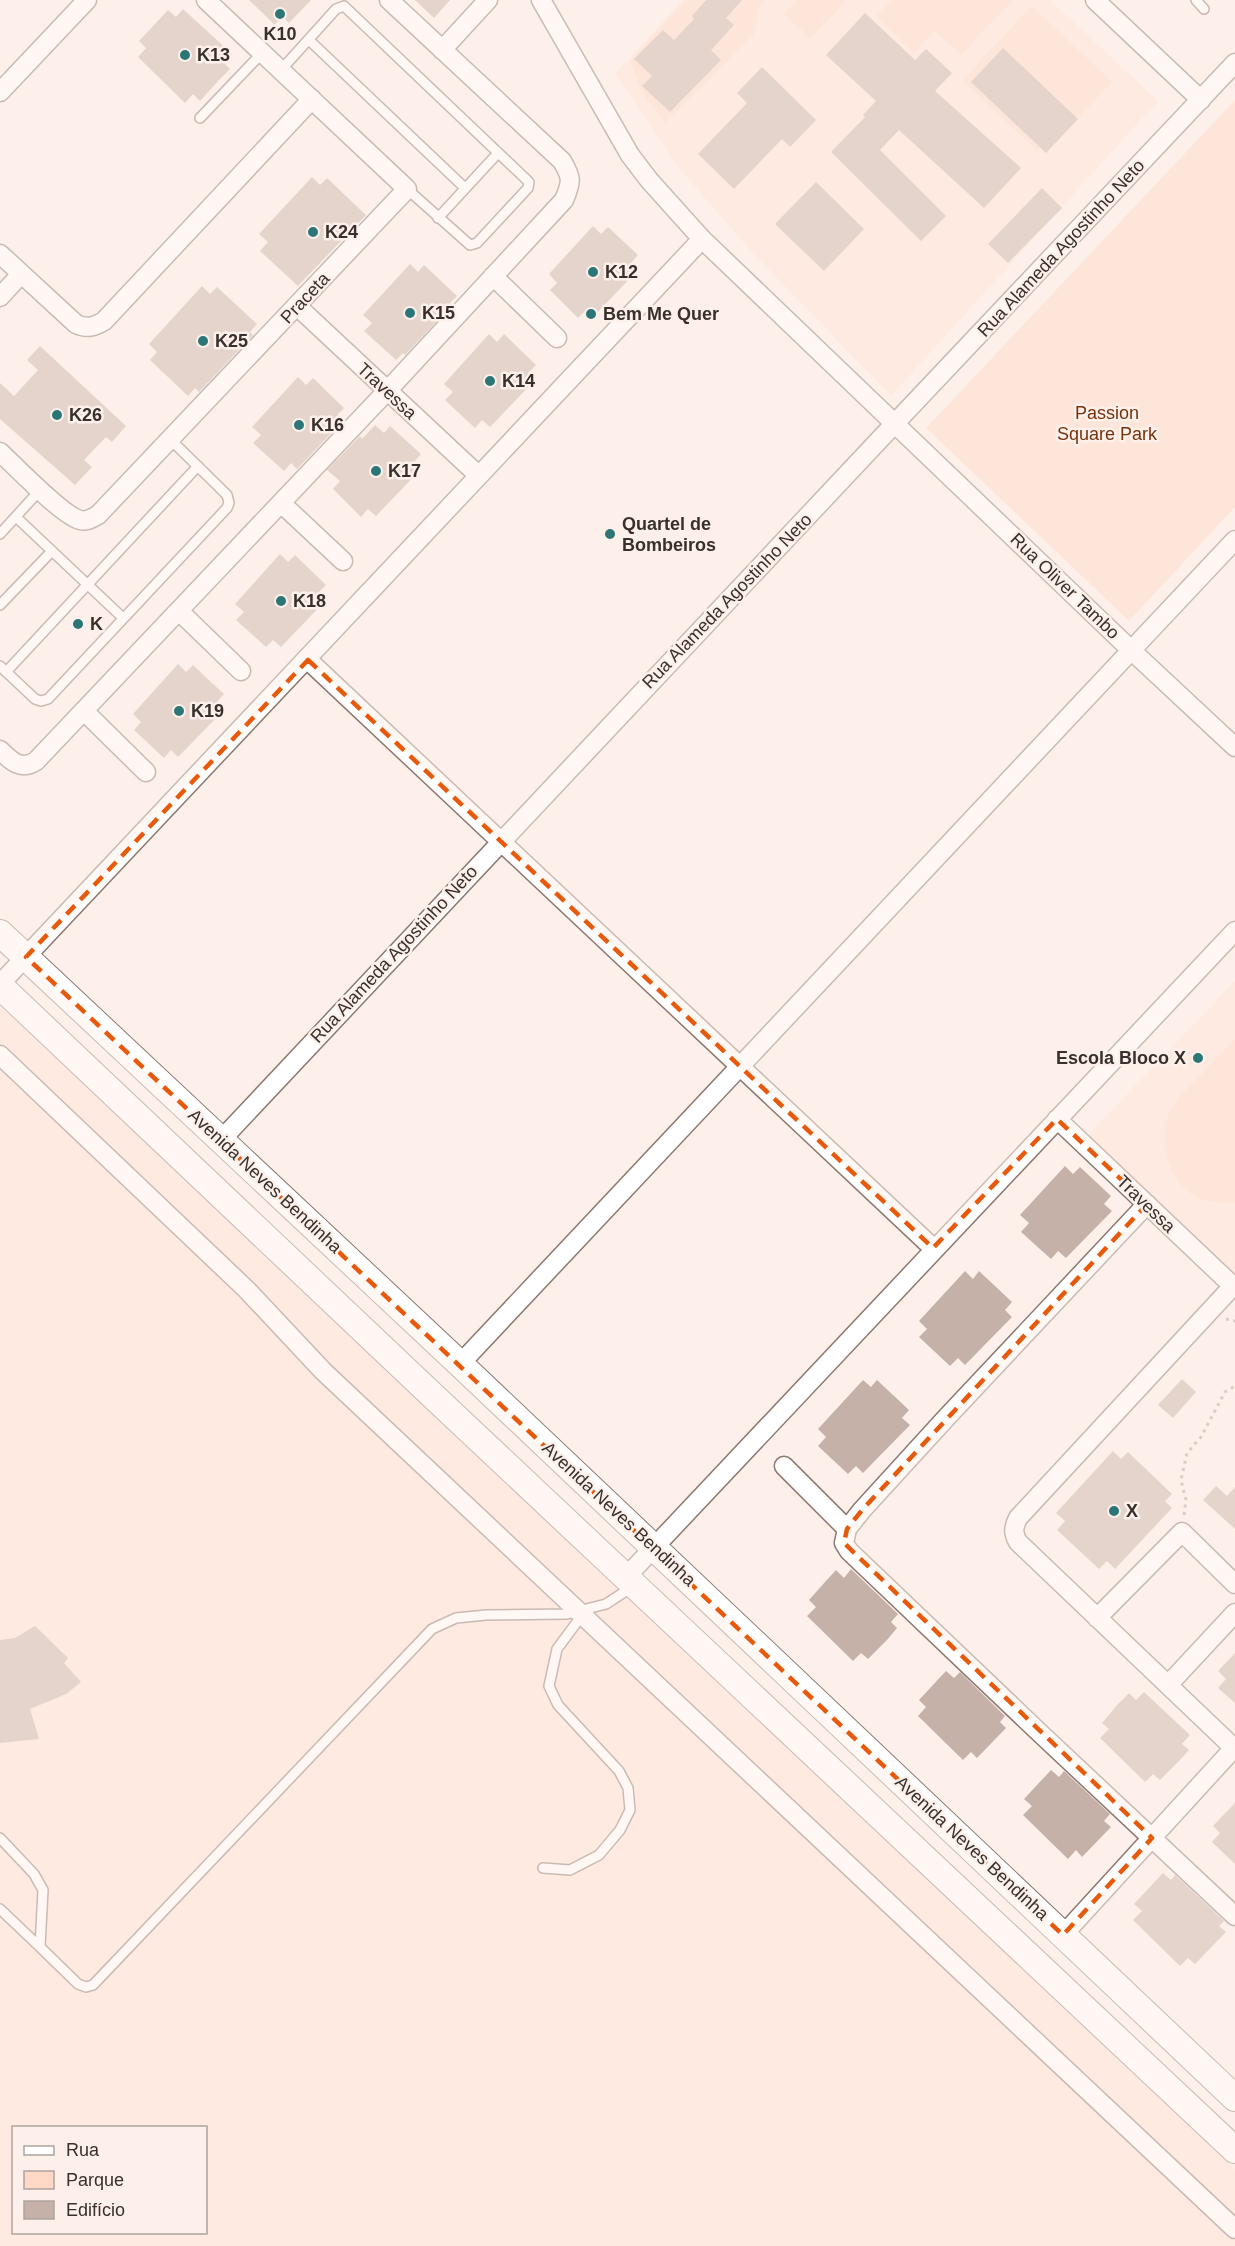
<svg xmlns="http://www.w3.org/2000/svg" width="1235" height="2246" font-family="Arial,sans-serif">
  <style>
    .built { fill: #ffe2d5; fill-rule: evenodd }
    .green { fill: #ffd8c6 }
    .building { fill: #c5b1a8 }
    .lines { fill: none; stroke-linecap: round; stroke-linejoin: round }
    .lane-casing { stroke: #8c7971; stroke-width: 12 }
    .street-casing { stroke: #8c7971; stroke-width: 21 }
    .secondary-casing { stroke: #8c7971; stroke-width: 28 }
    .path { stroke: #aea39e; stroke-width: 3; stroke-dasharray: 3 4.5; stroke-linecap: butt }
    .lane { stroke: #fff; stroke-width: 9 }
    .street { stroke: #fff; stroke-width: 18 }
    .secondary { stroke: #fff; stroke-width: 26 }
    .marked { fill: none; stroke: #e8590c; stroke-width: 4.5; stroke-dasharray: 12 8; stroke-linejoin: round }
    .poi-dot { fill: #2c7677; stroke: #fdf0ea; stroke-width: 2 }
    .labels { text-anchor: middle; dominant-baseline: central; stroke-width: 5; stroke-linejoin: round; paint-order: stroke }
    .poi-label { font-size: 18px; font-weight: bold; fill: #38302c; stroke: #fdf0ea; text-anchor: start }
    .street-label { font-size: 18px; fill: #38302c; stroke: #fdf0ea }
    .park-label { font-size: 18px; fill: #75330c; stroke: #fdf0ea }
  </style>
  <rect width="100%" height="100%" fill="#fdf0ea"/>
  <!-- built -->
  <path class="built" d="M683 0H1050L1158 101 891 396 750 250 678 167 615 74Z
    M1235 981V1275L1088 1135Z
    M0 1006 1235 2169V2246H0ZM14 2128H206V2232H14Z"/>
  <!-- green -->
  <path class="green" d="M686 0H765L760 6 753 35 665 123 643 95 630 61Z
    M797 0H847L810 38 784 14Z
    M892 0H1013L961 55 935 31 914 53 876 17Z
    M1032 6 1112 82 1046 153 1040 147 1036 150 962 80Z
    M1235 100V507L1129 621 926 428Z
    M1235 1039V1203C1223 1203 1210 1203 1199 1198 1164 1182 1155 1132 1175 1102 1180 1095 1187 1088 1194 1082 1207 1068 1221 1053 1235 1039Z"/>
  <!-- building -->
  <path class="building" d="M249 0H311L289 23 282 16 275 25Z
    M415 0H450L434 18Z
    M706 0H742L726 18 734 25 711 50 721 60 670 112 642 86 652 76 634 59 663 30 674 40 694 19 692 16Z
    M183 9 232 54 223 62 230 69 218 81 200 101 193 94 185 103 138 57 146 48 139 41 156 23 168 10 176 17Z
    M865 13 915 60 926 49 952 73 935 91 1021 168 984 208 899 130 880 150 946 216 921 241 831 152 865 117 863 115 876 101 826 55Z
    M1003 48 1078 119 1046 153 971 82Z
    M762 67 816 120 790 147 782 139 734 189 698 154 747 103 737 93Z
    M312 177 320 185 327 178 366 215 298 286 260 251 268 242 259 234Z
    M816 182 864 229 824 271 775 224Z
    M1042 188 1062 208 1008 263 988 244Z
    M593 226 601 234 608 227 638 255 631 263 638 270 593 317 586 310 578 318 550 290 557 283 549 274Z
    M410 264 418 272 424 265 457 296 450 303 452 305 405 355 403 353 396 360 364 331 372 323 363 315Z
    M202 286 210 294 217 287 257 324 250 332 253 335 199 392 195 388 188 396 150 360 157 352 149 344Z
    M489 334 497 342 504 334 536 365 529 372 536 379 490 427 482 420 475 428 445 400 453 392 444 384Z
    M40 346 126 426 112 442 106 437 84 460 92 467 75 485 0 419V383L14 396 38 370 27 360Z
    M298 377 306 385 313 378 344 408 337 415 343 421 297 469 291 463 284 471 253 443 261 435 252 427Z
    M375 425 384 433 390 426 421 454 414 462 421 469 376 516 368 509 361 517 333 489 340 481 327 470 360 436 362 439Z
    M280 554 288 562 295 555 326 585 319 592 327 599 281 647 273 640 266 647 236 620 244 612 235 604Z
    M178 664 186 672 193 665 213 684 224 694 217 702 225 709 178 757 171 750 164 758 134 730 141 722 133 714Z
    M1065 1166 1073 1174 1080 1167 1111 1196 1104 1204 1112 1211 1066 1258 1058 1251 1051 1259 1021 1232 1029 1223 1020 1215Z
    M965 1271 973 1279 979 1271 1012 1302 1005 1310 1012 1317 965 1365 958 1358 950 1366 919 1337 927 1329 919 1321Z
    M1182 1379 1196 1392 1173 1418 1158 1405Z
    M863 1380 871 1387 877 1380 909 1410 902 1418 910 1425 863 1473 856 1466 848 1474 818 1446 826 1437 818 1429Z
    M1113 1451 1121 1459 1128 1452 1172 1494 1165 1501 1172 1508 1115 1569 1107 1561 1099 1569 1057 1530 1065 1521 1056 1513Z
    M1216 1486 1227 1496 1235 1487V1529L1203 1500Z
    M851 1569 898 1614 891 1622 897 1628 887 1640 868 1659 861 1653 853 1661 807 1616 816 1607 809 1600 825 1582 836 1570 844 1578Z
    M35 1626 68 1658 64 1663 81 1682 66 1694 30 1709 39 1739 0 1743V1640L15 1638Z
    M1235 1653V1703L1218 1688 1226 1679 1218 1671Z
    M946 1671 954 1678 960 1672 1005 1716 1000 1722 1006 1728 977 1758 971 1752 963 1760 918 1716 926 1707 919 1700Z
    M1144 1692 1190 1735 1182 1744 1189 1750 1179 1761 1160 1780 1153 1774 1145 1782 1100 1738 1109 1729 1102 1723 1118 1704 1129 1693 1136 1700Z
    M1051 1770 1059 1777 1064 1771 1110 1814 1104 1821 1111 1827 1082 1857 1076 1850 1068 1859 1023 1815 1032 1806 1024 1799Z
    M1235 1803V1864L1212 1842 1220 1833 1213 1826Z
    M1163 1873 1171 1880 1175 1875 1224 1921 1219 1926 1226 1932 1195 1964 1188 1958 1180 1966 1133 1920 1142 1911 1134 1904Z"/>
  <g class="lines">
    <defs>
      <path id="lane" d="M1196 0 1204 9
        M309 40 465 188
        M281 70 336 9 344 6 529 182 528 188 477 243 470 245 407 189
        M200 118 262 53
        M438 218 498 153
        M16 517 123 618
        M0 534 40 490
        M0 605 52 551
        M0 666 35 699 41 701 48 699 227 508 229 503 227 495 171 440
        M6 672 198 466
        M0 1838 34 1874 43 1890 40 1947 78 1984 86 1987 93 1985 432 1629 456 1618 486 1615 567 1614 606 1604 632 1587
        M543 1868 570 1870 599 1855 620 1830 630 1810 628 1788 619 1771 558 1705 549 1686 557 1649 583 1614
        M0 1909 40 1947"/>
      <path id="street" d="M541 0 630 155 649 180 702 239 1131 650 1235 747
        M1095 0 1201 100
        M442 50 488 0
        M0 92 87 0
        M0 254 76 324C87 329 94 327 104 321L312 99
        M493 276 557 338
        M0 297 21 274
        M297 306 478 475
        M0 452C15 466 63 516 80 520 87 522 92 518 98 515L407 189 206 0
        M281 503 343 561
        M179 611 241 671
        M308 660 933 1248
        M84 711 146 772
        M0 750C11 761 21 771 36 761L387 391 564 200C572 181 572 178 562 161L389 0
        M0 984C235 736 467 487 702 239
        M0 1055 247 1290 323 1371 1235 2229
        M1057 1119 1235 1288
        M221 1140C557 779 897 422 1235 63
        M1147 1204 946 1418 862 1510 847 1529 844 1543 849 1551 1042 1735 1235 1916
        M1233 1286 1018 1518C1013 1528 1013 1533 1018 1542L1235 1749
        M460 1364 1235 540
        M784 1466 847 1529
        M627 1576 1235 931
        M1097 1618 1182 1532 1235 1584
        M1168 1685 1235 1613
        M1063 1935 1234 1748"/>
      <path id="secondary" d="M0 933 460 1364 1235 2098
        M0 986 432 1395 1235 2150"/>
    </defs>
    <!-- lane casing -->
    <use href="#lane" class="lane-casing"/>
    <!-- street casing -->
    <use href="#street" class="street-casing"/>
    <!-- secondary casing -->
    <use href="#secondary" class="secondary-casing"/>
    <!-- path -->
    <path class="path" d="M1226 1319 1235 1321
      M1184 1515 1186 1500 1181 1480 1187 1453 1201 1437 1225 1392 1235 1386"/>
    <!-- lane -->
    <use href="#lane" class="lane"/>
    <!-- street -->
    <use href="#street" class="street"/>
    <!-- secondary -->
    <use href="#secondary" class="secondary"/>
  </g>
  <!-- marked area -->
  <path d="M0 0H1235V2246H0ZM308 660 933 1248 1057 1119 1147 1204 862 1510 847 1529 844 1543 1152 1838 1063 1935 26 957Z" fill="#fdf0ea" fill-opacity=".55" fill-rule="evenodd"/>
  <path class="marked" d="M308 660 933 1248 1057 1119 1147 1204 862 1510 847 1529 844 1543 1152 1838 1063 1935 26 957Z"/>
  <!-- markers -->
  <g class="poi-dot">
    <circle cx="280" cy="14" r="6"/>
    <circle cx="185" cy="55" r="6"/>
    <circle cx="313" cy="232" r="6"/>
    <circle cx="593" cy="272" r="6"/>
    <circle cx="410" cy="313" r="6"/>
    <circle cx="591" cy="314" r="6"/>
    <circle cx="203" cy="341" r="6"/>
    <circle cx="490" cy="381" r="6"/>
    <circle cx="57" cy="415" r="6"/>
    <circle cx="299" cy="425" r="6"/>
    <circle cx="376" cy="471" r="6"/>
    <circle cx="610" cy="534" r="6"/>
    <circle cx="281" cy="601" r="6"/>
    <circle cx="78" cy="624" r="6"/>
    <circle cx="179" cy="711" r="6"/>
    <circle cx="1198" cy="1058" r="6"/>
    <circle cx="1114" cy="1511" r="6"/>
  </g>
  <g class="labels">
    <!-- poi labels -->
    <g class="poi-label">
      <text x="280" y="34" text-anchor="middle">K10</text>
      <text x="197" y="55">K13</text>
      <text x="325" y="232">K24</text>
      <text x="605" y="272">K12</text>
      <text x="422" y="313">K15</text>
      <text x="603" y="314">Bem Me Quer</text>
      <text x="215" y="341">K25</text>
      <text x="502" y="381">K14</text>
      <text x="69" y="415">K26</text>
      <text x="311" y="425">K16</text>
      <text x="388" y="471">K17</text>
      <text x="622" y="524">Quartel de<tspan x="622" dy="21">Bombeiros</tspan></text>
      <text x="293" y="601">K18</text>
      <text x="90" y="624">K</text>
      <text x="191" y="711">K19</text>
      <text x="1186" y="1058" text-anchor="end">Escola Bloco X</text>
      <text x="1126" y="1511">X</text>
    </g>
    <!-- street labels -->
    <g class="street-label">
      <text transform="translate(1061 248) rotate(-47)">Rua Alameda Agostinho Neto</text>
      <text transform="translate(305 298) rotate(-47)">Praceta</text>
      <text transform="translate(387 391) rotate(43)">Travessa</text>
      <text transform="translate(1065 586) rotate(44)">Rua Oliver Tambo</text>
      <text transform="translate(727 601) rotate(-46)">Rua Alameda Agostinho Neto</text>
      <text transform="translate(394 954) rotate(-47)">Rua Alameda Agostinho Neto</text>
      <text transform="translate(265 1181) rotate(43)">Avenida Neves Bendinha</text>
      <text transform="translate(1146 1204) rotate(44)">Travessa</text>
      <text transform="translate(619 1514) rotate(43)">Avenida Neves Bendinha</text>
      <text transform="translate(972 1848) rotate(43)">Avenida Neves Bendinha</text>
    </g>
    <!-- park labels -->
    <g class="park-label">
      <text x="1107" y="413">Passion<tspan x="1107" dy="21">Square Park</tspan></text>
    </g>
  </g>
  <!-- legend -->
  <rect x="12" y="2126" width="195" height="108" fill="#fdf0ea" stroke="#aea39e" stroke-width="1.5"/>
  <rect x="24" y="2146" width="30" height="9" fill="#ffffff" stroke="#aea39e" stroke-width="1.5"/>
  <text x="66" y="2156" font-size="18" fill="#38302c">Rua</text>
  <rect x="24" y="2171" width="30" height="18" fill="#ffd8c6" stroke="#aea39e" stroke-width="1.5"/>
  <text x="66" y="2186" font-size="18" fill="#38302c">Parque</text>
  <rect x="24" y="2201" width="30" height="18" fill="#c5b1a8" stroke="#aea39e" stroke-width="1.5"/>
  <text x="66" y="2216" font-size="18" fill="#38302c">Edifício</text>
</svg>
